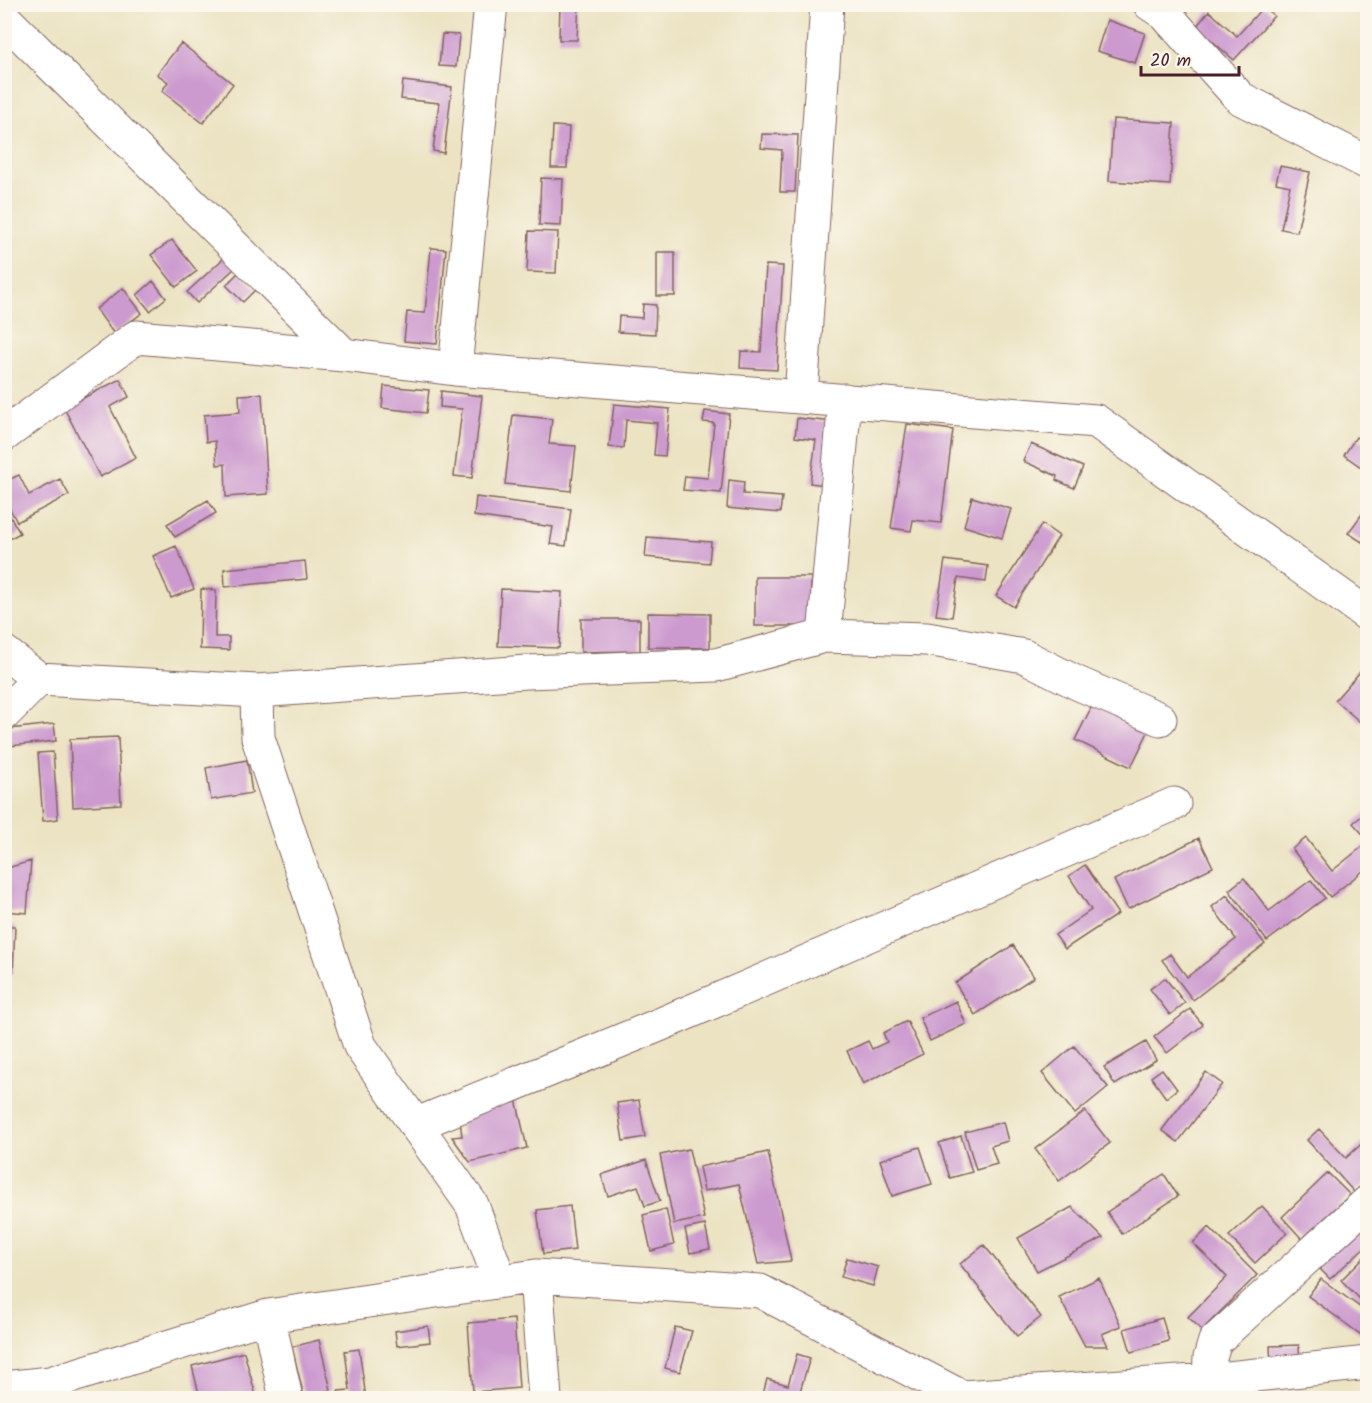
<svg xmlns="http://www.w3.org/2000/svg" width="1372" height="1403" font-family="Kalam,sans-serif">
  <style>
    .building { fill: #cc9acf }
    .lines { fill: none; stroke-linecap: round; stroke-linejoin: round }
    .minor-casing { stroke: #836460; stroke-width: 35 }
    .minor { stroke: #fff; stroke-width: 33 }
  </style>
  <rect width="100%" height="100%" fill="#fbf7ec"/>
  <filter id="ink" filterUnits="userSpaceOnUse"><feTurbulence type="fractalNoise" baseFrequency=".0167" numOctaves="2"/><feDisplacementMap in="SourceGraphic" scale="12" xChannelSelector="R" yChannelSelector="G"/><feConvolveMatrix kernelMatrix="1 2 1 2 8 2 1 2 1" color-interpolation-filters="sRGB"/></filter>
  <filter id="wash" filterUnits="userSpaceOnUse"><feTurbulence type="fractalNoise" baseFrequency=".008" numOctaves="4" result="noise"/><feDisplacementMap in="SourceGraphic" scale="24" xChannelSelector="R" yChannelSelector="G"/><feGaussianBlur stdDeviation="1.35" result="paint"/><feColorMatrix in="noise" values="0 0 0 0 0 0 0 0 0 0 0 0 0 0 0 0 0 1.4 0 .05"/><feComposite in="paint" operator="in"/></filter>
  <g filter="url(#wash)">
    <rect width="100%" height="100%" fill="#ece3c3"/>
    <g id="blocks">
      <!-- building -->
      <path class="building" d="M560 4H579L577 40H559Z
        M1264 6 1274 16 1234 60 1196 27 1209 11 1237 36Z
        M1107 20 1145 33 1135 63 1097 51Z
        M442 34 459 35 456 67 439 66Z
        M181 43 233 84 203 123 162 91 168 82 157 74Z
        M403 81 452 87 444 153 433 151 439 103 401 99Z
        M1113 119 1174 123 1170 185 1109 181Z
        M553 126 569 127 567 168H551Z
        M762 134 798 135 795 192H780L782 150 761 148Z
        M1280 166 1310 172 1297 232 1281 229 1290 186 1276 183Z
        M541 178 563 179 561 226 539 225Z
        M529 231 558 232 556 273 527 272Z
        M172 240 197 271 176 287 151 255Z
        M431 248 446 249 437 344 404 341 407 312 425 313Z
        M657 252H675V296H657Z
        M225 257 235 268 197 303 187 292Z
        M766 265 783 266 777 370 740 368 741 351 761 352Z
        M239 272 256 289 243 302 226 285Z
        M153 281 166 298 150 311 137 295Z
        M123 288 142 313 114 334 96 309Z
        M643 304 656 305 655 334 618 332 619 316 642 318Z
        M120 379 129 397 110 407 136 458 100 477 64 408Z
        M384 386 429 390 426 413 382 408Z
        M441 391 482 396 472 478 454 476 462 409 440 407Z
        M262 394 268 494 226 497 225 464 217 465 215 441 206 442 204 415 240 412 239 395Z
        M614 404 670 409 665 456 654 455 657 423 626 420 624 448 609 447Z
        M705 411 729 414 721 493 683 490 685 476 708 478 714 423 703 422Z
        M513 415 552 419 549 444 576 446 571 491 505 484Z
        M797 418 833 422 825 485 810 483 816 440 795 437Z
        M907 424 953 430 941 523 913 520 911 531 891 528Z
        M1356 437 1368 445V472L1344 455Z
        M1031 444 1083 467 1074 488 1056 480 1057 476 1023 461Z
        M19 475 29 495 60 479 69 495 17 522 4 498V482Z
        M729 480 744 482 743 494 782 497 780 513 727 508Z
        M476 497 571 509 566 546 550 544 553 527 474 516Z
        M972 497 1011 509 1002 538 964 526Z
        M208 500 216 513 175 537 167 524Z
        M4 506 20 533 4 542Z
        M1368 506V534L1362 542 1348 533Z
        M1042 524 1059 536 1014 607 996 596Z
        M647 537 711 542 709 563 645 557Z
        M176 546 194 589 171 598 153 556Z
        M945 560 988 566 986 582 958 578 952 617 936 615Z
        M305 561 307 579 225 587 224 569Z
        M755 577H811V626H755Z
        M201 589 216 590 215 637H229V650L200 649Z
        M501 589 562 592 559 648 498 646Z
        M648 613 710 614V648L648 647Z
        M581 619H640V651L581 652Z
        M1368 663V713L1360 722 1335 700Z
        M1095 700 1150 728 1131 767 1075 740Z
        M54 724 56 741 10 746 9 729Z
        M118 737 121 804 73 807 70 739Z
        M53 752 58 819 43 821 38 753Z
        M247 760 252 793 211 800 206 768Z
        M1368 811V840L1353 823Z
        M1199 838 1213 867 1128 909 1114 880Z
        M1306 838 1332 871 1368 842V867L1330 897 1292 849Z
        M31 861 27 913 4 911V869Z
        M1085 865 1118 914 1065 949 1055 935 1091 910 1069 876Z
        M1244 878 1269 911 1311 880 1325 898 1267 941 1229 890Z
        M1227 895 1265 944 1193 1000 1162 960 1170 954 1187 977 1236 939 1212 907Z
        M4 926H15L13 973H4Z
        M1013 945 1034 977 975 1015 955 983Z
        M1165 978 1185 1003 1170 1015 1150 989Z
        M956 1001 966 1024 930 1041 920 1018Z
        M1190 1009 1203 1025 1167 1053 1154 1037Z
        M907 1021 923 1054 863 1084 847 1051 868 1041 872 1049 887 1042 883 1033Z
        M1146 1042 1156 1060 1115 1085 1104 1067Z
        M1074 1046 1108 1087 1075 1114 1042 1073Z
        M1162 1069 1177 1089 1166 1098 1151 1077Z
        M1206 1072 1222 1084 1178 1142 1162 1130Z
        M516 1099 527 1148 470 1162 452 1137 462 1136 459 1112Z
        M639 1100 645 1137 623 1141 617 1103Z
        M1085 1111 1110 1143 1059 1181 1035 1149Z
        M1003 1122 1008 1141 991 1146 997 1164 976 1170 965 1132Z
        M1319 1129 1346 1158 1368 1138V1180L1354 1192 1307 1140Z
        M961 1136 972 1172 950 1178 939 1143Z
        M920 1147 932 1184 892 1196 880 1160Z
        M689 1149 704 1218 674 1224 660 1155Z
        M768 1152 791 1261 758 1264 739 1184 704 1191 699 1167Z
        M646 1160 660 1201 645 1206 638 1186 608 1196 601 1175Z
        M1328 1173 1350 1195 1302 1239 1282 1217Z
        M1164 1174 1178 1196 1122 1234 1107 1212Z
        M570 1206 575 1250 543 1254 537 1210Z
        M1262 1206 1287 1233 1255 1263 1229 1236Z
        M1072 1207 1103 1238 1037 1271 1018 1238Z
        M666 1209 674 1245 651 1251 643 1215Z
        M1359 1218 1368 1227V1244L1330 1279 1313 1262Z
        M705 1225 710 1249 690 1253 685 1229Z
        M1209 1227 1257 1275 1202 1330 1188 1317 1227 1277 1193 1243Z
        M984 1245 1041 1317 1017 1336 960 1264Z
        M1368 1253V1307L1341 1280Z
        M847 1258 878 1267 873 1286 841 1277Z
        M1099 1278 1121 1326 1102 1334 1108 1346H1085L1059 1297Z
        M1321 1279 1368 1313V1324L1360 1334 1308 1296Z
        M1162 1318 1169 1341 1131 1352 1124 1329Z
        M514 1319 519 1388 473 1392 468 1323Z
        M428 1326 430 1342 397 1346 395 1331Z
        M675 1327 692 1331 680 1372 665 1368Z
        M319 1340 331 1390 304 1397 292 1347Z
        M1299 1345 1300 1366 1271 1367 1270 1346Z
        M359 1349 366 1398H339L338 1391 350 1390 345 1351Z
        M244 1352 256 1396 200 1398 192 1366Z
        M797 1354 810 1358 798 1398H762L767 1379 788 1385Z"/>
    </g>
  </g>
  <g filter="url(#ink)">
    <use href="#blocks" fill-opacity="0" stroke="#836460" stroke-width="1.5"/>
    <g class="lines">
      <defs>
        <path id="minor" d="M1150 4 1165 14 1240 98 1368 163
          M4 18 344 355
          M455 369 491 4
          M801 397 827 4
          M4 435 136 337 344 355 455 369 1096 421 1368 615
          M824 636 845 400
          M4 652 39 679 257 691 527 672 716 665 824 636 927 639 1024 656 1077 683 1160 719
          M257 691 258 738 360 1046 472 1205 500 1281
          M4 714 39 679
          M415 1125 659 1025 1174 804
          M536 1276 545 1398
          M268 1316 286 1398
          M1209 1380 1210 1358 1215 1341 1368 1202
          M4 1388 50 1383 268 1316 536 1276 760 1291 962 1397 1209 1380 1368 1363"/>
      </defs>
      <!-- minor casing -->
      <use href="#minor" class="minor-casing"/>
      <!-- minor -->
      <use href="#minor" class="minor"/>
    </g>
  </g>
  <!-- margin -->
  <rect width="1372" height="1403" fill="none" stroke="#fbf7ec" stroke-width="24"/>
  <!-- scale -->
  <path d="M1141 66v9h98v-9" fill="none" stroke="#4a1f2b" stroke-width="3"/>
  <text x="1150" y="66" font-size="18" fill="#4a1f2b" stroke="#fbf7ec" stroke-width="4.5" paint-order="stroke">20 m</text>
</svg>
